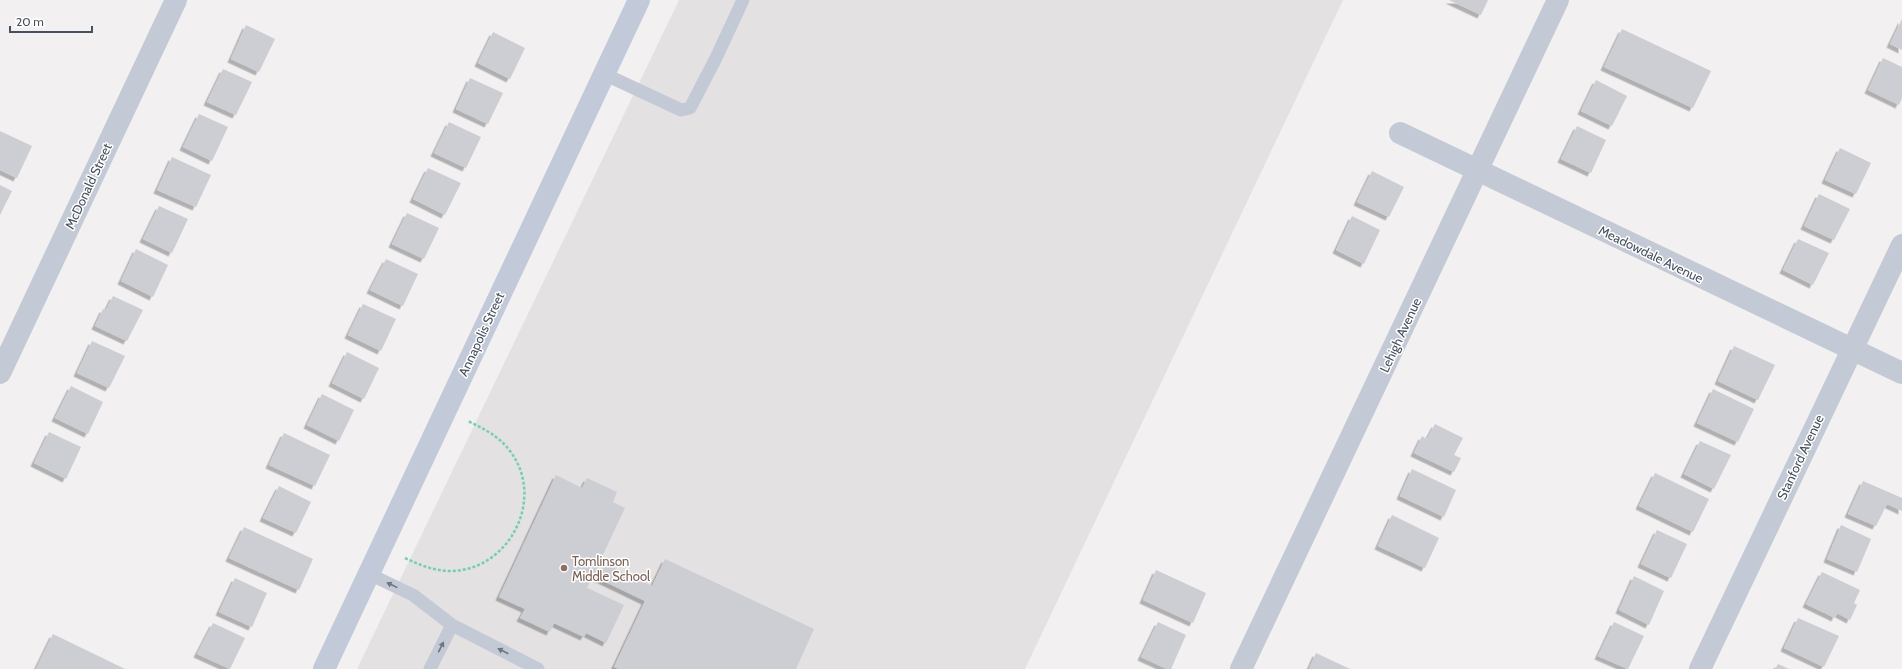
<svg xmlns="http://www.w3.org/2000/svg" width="1902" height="669" font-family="Cabin,sans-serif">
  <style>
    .education { fill: #e3e1e2 }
    .building { fill: #ccced4; filter: url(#shadow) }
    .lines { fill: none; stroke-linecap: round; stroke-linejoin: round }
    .path { stroke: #75cfae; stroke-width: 2.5; stroke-dasharray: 3 2; stroke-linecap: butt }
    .lane { stroke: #c3cad5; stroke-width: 13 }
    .street { stroke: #c3cad5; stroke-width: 22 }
    .secondary { stroke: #c2cad9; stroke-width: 22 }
    .oneway { fill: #6c7582 }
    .education-dot { fill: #8d6e63; stroke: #fff; stroke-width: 1.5 }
    .labels { text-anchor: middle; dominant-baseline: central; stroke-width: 3; stroke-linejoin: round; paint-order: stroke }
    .street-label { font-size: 13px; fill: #47505e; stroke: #fff }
    .education-label { font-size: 13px; fill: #785e54; stroke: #fff; text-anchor: start }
  </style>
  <defs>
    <filter id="shadow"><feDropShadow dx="-3.5" dy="3.5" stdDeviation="0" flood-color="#0004"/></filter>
  </defs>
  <rect width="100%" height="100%" fill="#f2f0f0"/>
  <!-- education -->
  <path class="education" d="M679 0H1343L1025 669H357Z"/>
  <!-- building -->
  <path class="building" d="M1449 0H1488L1481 15Z
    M1902 19V50L1890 44Z
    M246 25 275 39 259 72 231 59Z
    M1622 29 1711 71 1693 108 1604 67Z
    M493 32 525 48 510 79 478 63Z
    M1883 58 1902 67V98L1899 105 1868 90Z
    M223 69 252 82 236 115 207 102Z
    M470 78 503 93 488 124 456 109Z
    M1596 80 1627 96 1612 126 1581 111Z
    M199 114 228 127 212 161 183 147Z
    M449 122 481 137 466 168 434 153Z
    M1577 126 1606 140 1591 173 1561 159Z
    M0 131 32 146 17 178 0 170Z
    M1840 148 1871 163 1856 194 1825 180Z
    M172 157 211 175 196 207 157 190Z
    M428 168 461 183 445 215 413 199Z
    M1372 171 1404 187 1389 217 1357 202Z
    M0 185 12 191 0 215Z
    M1819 194 1850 209 1834 240 1804 226Z
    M159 206 188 219 172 253 143 239Z
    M407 213 439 228 424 259 392 244Z
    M1352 216 1380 230 1364 264 1336 250Z
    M1798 239 1829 253 1813 285 1783 270Z
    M136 249 168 265 153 297 121 281Z
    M386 259 418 274 403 306 370 290Z
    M113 296 143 310 127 341 95 326 103 309 106 310Z
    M363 304 396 319 381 351 348 335Z
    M92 341 125 356 109 388 77 373Z
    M1734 346 1775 365 1758 400 1718 381Z
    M347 352 379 368 364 399 332 383Z
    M71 386 103 402 88 434 55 418Z
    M1713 389 1754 409 1738 442 1697 423Z
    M322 394 354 410 339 441 307 425Z
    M1435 424 1463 438 1454 455 1461 458 1454 472 1414 453 1422 436 1427 439Z
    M49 432 81 447 66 479 34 463Z
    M284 433 330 455 315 486 269 465Z
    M1700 441 1731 455 1714 489 1684 474Z
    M1412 469 1456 490 1444 517 1400 496Z
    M1655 473 1709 499 1693 532 1639 506Z
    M556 475 582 488 587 478 617 492 613 502 625 508 600 561 652 586 665 559 814 629 796 669H619L614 667 645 601 593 576 587 588 624 605 606 643 586 633 584 637 554 623 550 632 520 618 525 609 499 597Z
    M1863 481 1902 498V511L1887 504 1876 526 1848 514Z
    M279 486 311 502 296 533 263 518Z
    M1392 515 1439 538 1425 568 1378 546Z
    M1841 525 1871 539 1857 572 1827 559Z
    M244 527 313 559 299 590 229 558Z
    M1657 530 1687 544 1671 578 1641 564Z
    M1156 570 1206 593 1193 623 1143 600Z
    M1822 572 1860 590 1854 603 1857 605 1850 620 1837 613 1835 618 1806 604Z
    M1634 576 1664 591 1649 625 1619 610Z
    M235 578 267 593 252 627 219 612Z
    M1798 618 1839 636 1824 667 1784 648Z
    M1158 622 1186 635 1171 669H1167L1141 657Z
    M1614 622 1644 636 1628 669 1598 656Z
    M213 623 245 638 230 669 197 654Z
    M53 634 125 669H36Z
    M1316 653 1350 669H1309Z
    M1778 664 1789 669H1775Z"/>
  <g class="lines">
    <!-- path -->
    <path class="path" d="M405 558C420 565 434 571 451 571 510 570 546 498 510 451 499 436 484 429 468 421"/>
    <!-- lane -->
    <path class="lane" d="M604 74 681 110 690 108 716 58 743 0
      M369 574 413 595 452 625 538 669
      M430 669 452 625"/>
    <!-- street -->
    <path class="street" d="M1400 133 1902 373
      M0 373 176 0
      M1241 669 1558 0
      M1700 669 1902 245"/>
    <!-- secondary -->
    <path class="secondary" d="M324 669 639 0"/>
  </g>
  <!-- one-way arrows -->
  <defs><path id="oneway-solid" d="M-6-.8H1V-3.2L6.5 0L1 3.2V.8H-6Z"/></defs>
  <g class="oneway">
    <use href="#oneway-solid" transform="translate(392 585) rotate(-154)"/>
    <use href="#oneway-solid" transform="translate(441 647) rotate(-63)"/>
    <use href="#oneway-solid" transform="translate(503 651) rotate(-153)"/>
  </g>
  <!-- markers -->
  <circle class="education-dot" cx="564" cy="568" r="4"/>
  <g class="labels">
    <!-- street labels -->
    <g class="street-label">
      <text transform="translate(88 186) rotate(-65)">McDonald Street</text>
      <text transform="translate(1651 254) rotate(26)">Meadowdale Avenue</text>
      <text transform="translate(481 334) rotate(-65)">Annapolis Street</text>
      <text transform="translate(1400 335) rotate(-65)">Lehigh Avenue</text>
      <text transform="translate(1800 457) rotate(-65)">Stanford Avenue</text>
    </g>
    <!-- education labels -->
    <g class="education-label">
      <text x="572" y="561">Tomlinson<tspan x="572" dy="15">Middle School</tspan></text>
    </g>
  </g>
  <!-- scale -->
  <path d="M10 26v6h82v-6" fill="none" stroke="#47505e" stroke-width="2"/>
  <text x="16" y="26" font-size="12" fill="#47505e" stroke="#ffffff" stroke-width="3" paint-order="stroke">20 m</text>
</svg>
